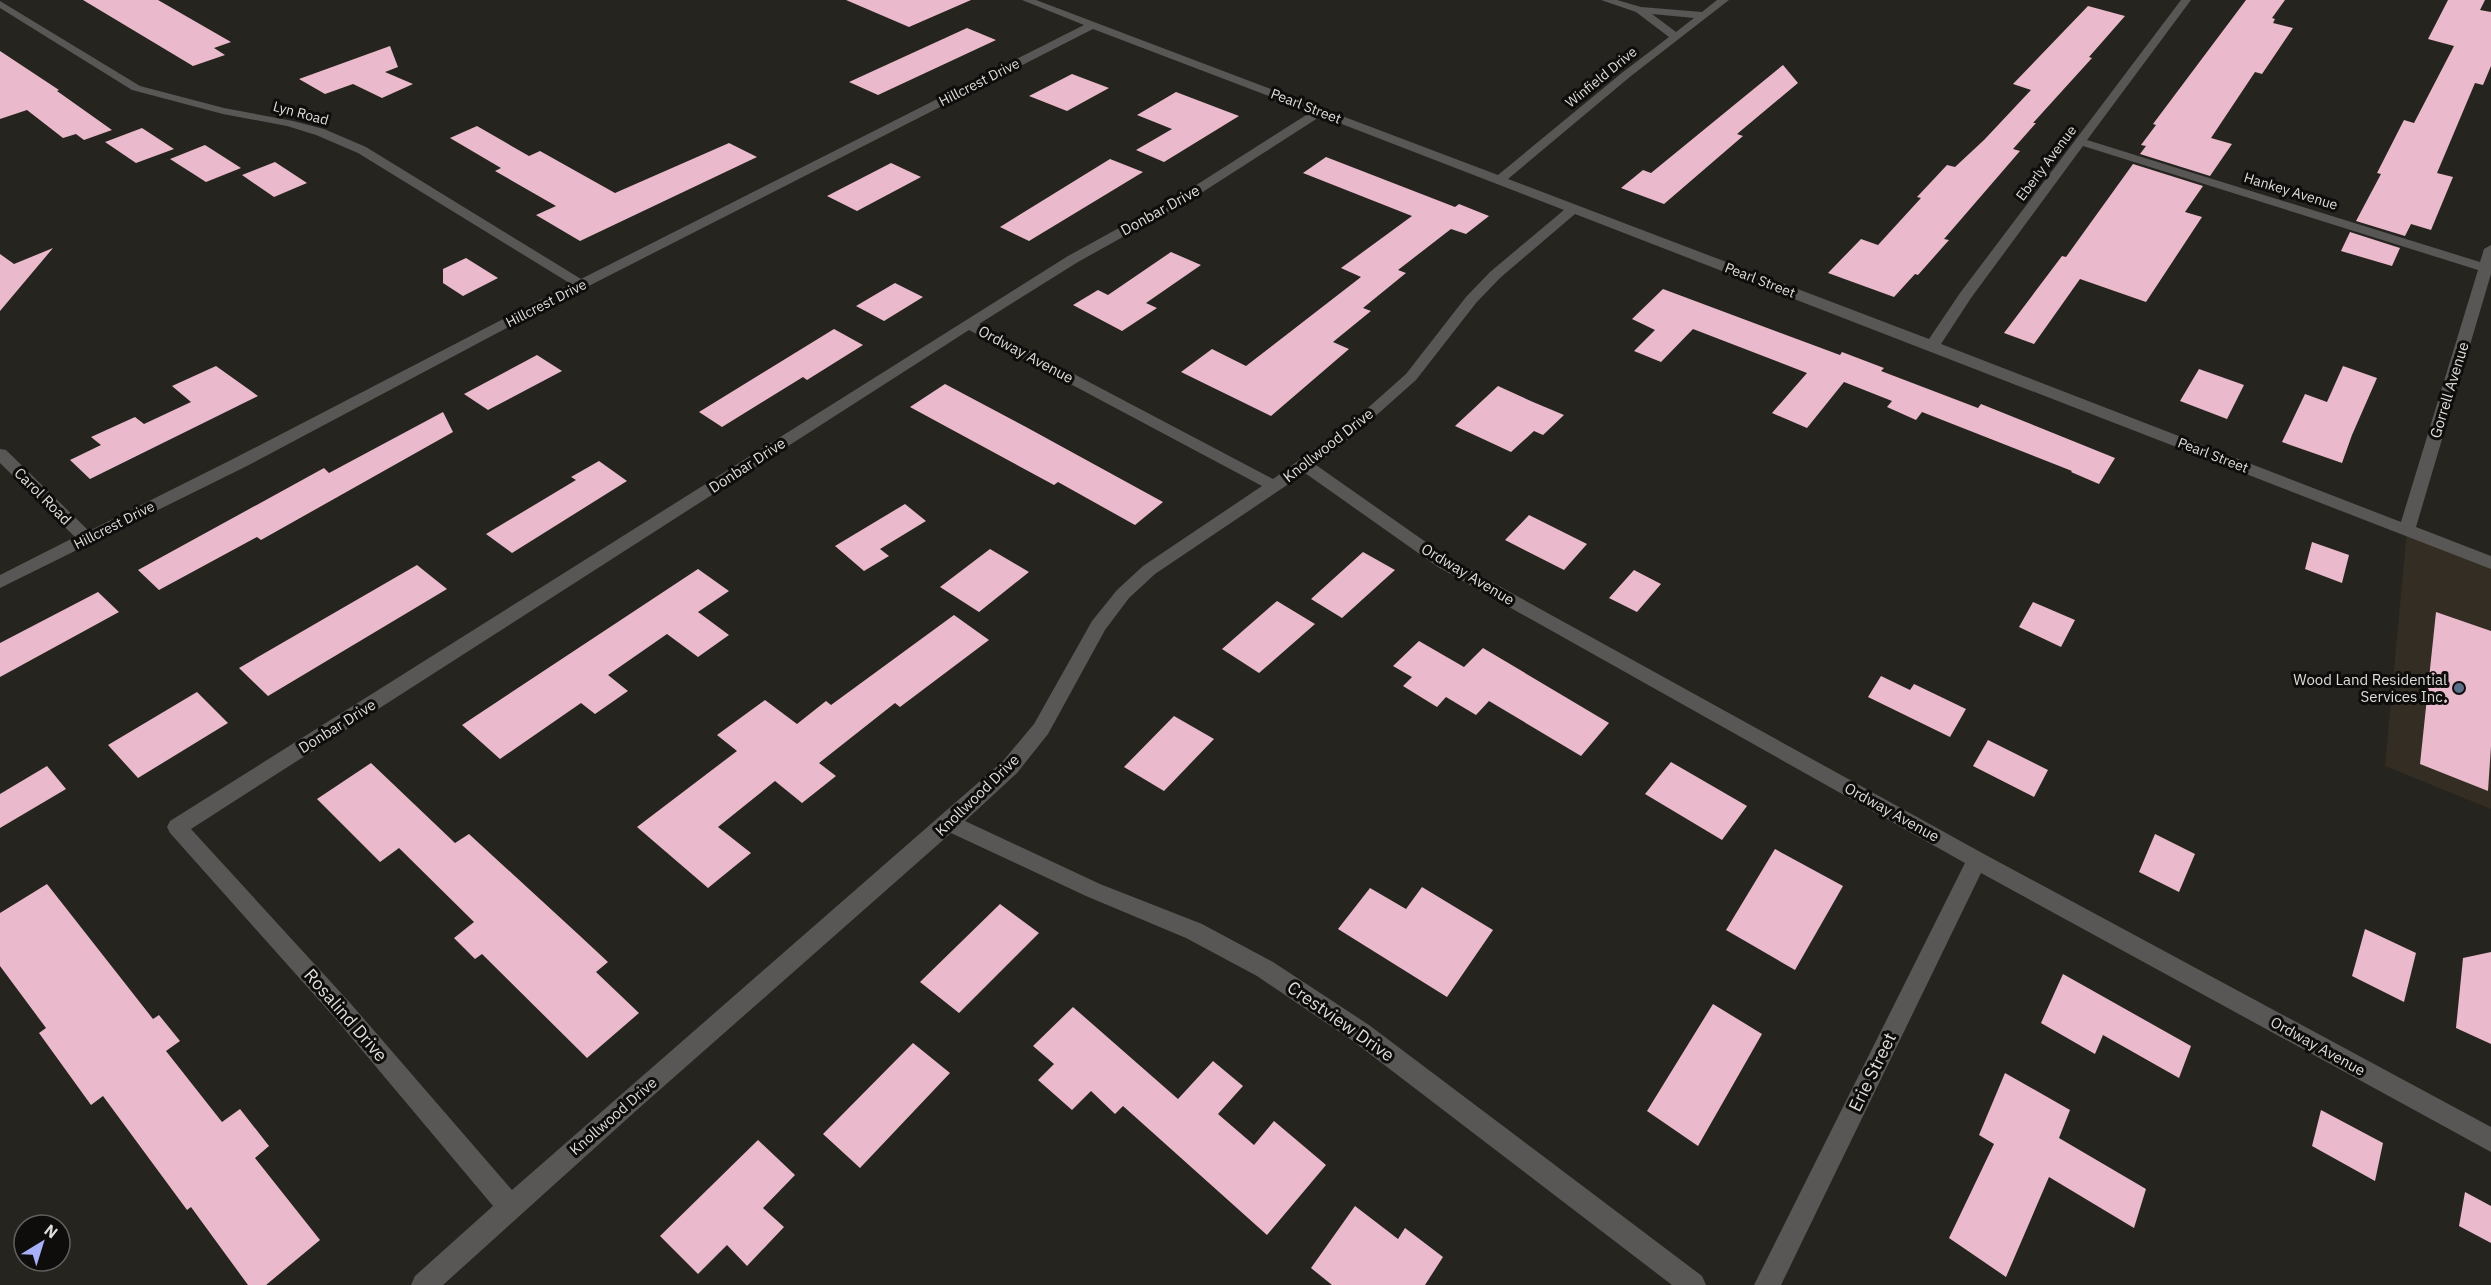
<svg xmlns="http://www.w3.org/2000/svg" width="2491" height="1285" font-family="'IBM Plex Sans',sans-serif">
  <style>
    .built { fill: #332d23 }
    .building { fill: #eabacc }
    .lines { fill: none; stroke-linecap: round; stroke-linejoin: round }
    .minor { fill: #595755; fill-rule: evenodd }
    .service-dot { fill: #5c6f8a; stroke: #0e0d0b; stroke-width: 2 }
    .labels { text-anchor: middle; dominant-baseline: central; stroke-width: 6; stroke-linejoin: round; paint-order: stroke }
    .far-street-label { font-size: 14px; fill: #dfddda; stroke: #0e0d0b }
    .street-label { font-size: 15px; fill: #dfddda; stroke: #0e0d0b }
    .poi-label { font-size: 15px; fill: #dfddda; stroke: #0e0d0b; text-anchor: end }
    .near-street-label { font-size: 18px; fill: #dfddda; stroke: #0e0d0b }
  </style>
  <rect width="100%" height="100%" fill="#26241f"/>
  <!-- built -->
  <path class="built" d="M2407 530 2491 563V809L2385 766Z"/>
  <!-- building -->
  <path class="building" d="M83 0H158L231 42 214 48 225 55 193 66Z
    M846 0H971L909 27Z
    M2246 0H2285L2272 18 2275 19 2273 23 2293 28 2262 74 2255 72 2211 138 2232 144 2210 176 2140 154 2146 146 2141 145 2156 125 2153 124Z
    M2448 0H2485L2480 10 2491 12V66L2483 85 2475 83 2437 173 2453 177 2431 230 2411 224 2405 236 2356 221 2381 174 2377 173 2404 120 2414 123 2454 46 2428 39Z
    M2088 6 2125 16 2089 57 2092 58 2033 123H2036L2013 149 2020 151 1944 239 1949 240 1918 275 1915 274 1894 297 1828 273 1861 239 1878 245 1921 198 1917 197 1947 165 1955 167 1984 140 2031 90 2013 84Z
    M967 28 996 40 878 95 849 82Z
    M390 46 398 67 385 72 413 84 382 98 353 84 325 94 299 79Z
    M0 51 59 90 57 91 112 130 84 140 76 134 63 138 27 110 0 119Z
    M1783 65 1798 83 1737 134 1743 136 1664 204 1621 188 1643 170 1651 173Z
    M1072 74 1109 88 1067 111 1029 96Z
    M1176 92 1239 116 1164 162 1136 150 1172 129 1137 115Z
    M477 126 529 156 540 151 615 193 729 143 757 157 580 241 536 215 556 206 495 171 501 168 450 138Z
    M142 128 174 149 136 163 105 142Z
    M205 145 241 168 206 182 170 159Z
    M1326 157 1455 207 1459 204 1489 216 1466 234 1451 229 1398 270 1406 273 1363 308 1371 311 1333 342 1349 349 1271 416 1181 372 1212 349 1246 366 1361 277 1341 268 1412 216 1303 173Z
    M1110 159 1143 172 1029 241 1000 227Z
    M275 162 307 183 274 197 242 175Z
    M891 163 921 177 857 211 827 196Z
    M2133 164 2203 186 2185 212 2202 217 2146 302 2080 279 2034 344 2004 333 2062 256 2066 257Z
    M2350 232 2400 248 2392 266 2341 251Z
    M53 248 0 311V254L14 264Z
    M1171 252 1201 265 1146 303 1157 308 1122 331 1073 305 1098 290 1108 295Z
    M466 258 498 278 463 296 443 283V269Z
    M895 283 923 297 884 321 856 306Z
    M1663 289 1840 355 1842 352 1884 368 1881 371 1978 408 1981 404 2115 458 2099 484 2071 472 2072 471 1922 412 1916 420 1887 407 1892 401 1844 382 1807 428 1772 413 1807 373 1693 329 1661 362 1634 351 1655 330 1632 319Z
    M834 329 863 345 807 380 803 377 722 427 699 412Z
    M537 355 562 371 488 410 464 394Z
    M216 366 258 396 90 479 70 460 101 445 91 437 135 417 144 424 191 402 172 386Z
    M2343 366 2377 378 2352 435 2342 463 2282 442 2305 394 2327 402Z
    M2199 369 2244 385 2227 419 2180 401Z
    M945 384 1026 427 1163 502 1135 525 1058 482 1054 485 910 407Z
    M1498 386 1533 402 1564 415 1543 435 1534 431 1511 452 1455 426Z
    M443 412 453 432 261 540 257 537 159 590 138 570 324 468 329 473Z
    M599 461 627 481 512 553 486 534 576 480 571 477Z
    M905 504 926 521 880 549 889 556 864 571 835 546Z
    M1529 515 1587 544 1564 570 1505 540Z
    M2312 542 2349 555 2342 583 2305 569Z
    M990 549 1029 572 979 612 940 587Z
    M1363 552 1395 570 1342 618 1311 599Z
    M417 565 447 589 268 696 239 668Z
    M698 569 729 591 698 612 729 635 698 657 667 634 608 675 628 691 595 714 581 703 500 759 462 725Z
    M1634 570 1661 584 1637 612 1609 598Z
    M98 592 119 612 0 677V643Z
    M1277 601 1315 624 1259 673 1222 649Z
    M2033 602 2075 620 2061 647 2019 627Z
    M2436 612 2491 631V746L2488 791 2420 764Z
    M954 615 989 640 900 707 895 703 819 763 836 776 802 803 775 781 718 827 751 853 708 888 637 827 737 751 717 735 765 700 797 724 826 701 831 705Z
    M1419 641 1464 667 1483 648 1609 723 1581 756 1489 701 1476 715 1446 697 1437 707 1403 686 1412 677 1393 666Z
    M1881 676 1910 690 1914 684 1966 709 1950 737 1868 697Z
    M197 692 228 723 138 778 108 745Z
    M1174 716 1214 739 1164 791 1124 767Z
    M1988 740 2048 770 2034 797 1973 766Z
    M1671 762 1747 806 1722 840 1645 794Z
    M371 763 455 843 469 834 579 935 608 962 596 972 639 1013 587 1058 482 954 475 959 454 938 474 922 399 848 380 862 317 799Z
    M47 766 66 789 0 828V794Z
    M2155 834 2195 854 2179 892 2139 872Z
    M1775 849 1843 886 1795 970 1726 930Z
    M47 884 153 1019 159 1015 180 1041 166 1051 222 1122 240 1109 269 1146 255 1158 320 1240 266 1285H248L191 1207 187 1210 103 1096 91 1105 39 1033 46 1028 0 966V913Z
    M1422 887 1493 930 1447 997 1338 929 1370 888 1406 909Z
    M1000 904 1039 933 959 1013 920 982Z
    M2365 929 2416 953 2404 1002 2352 976Z
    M2491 952V1044L2456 1028 2463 958Z
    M2063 974 2191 1046 2179 1078 2103 1035 2095 1054 2041 1023Z
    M1713 1004 1762 1034 1698 1146 1647 1111Z
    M1073 1007 1178 1099 1213 1061 1243 1086 1218 1114 1254 1145 1274 1121 1326 1165 1267 1235 1123 1106 1115 1114 1091 1091 1072 1110 1038 1080 1054 1064 1033 1046Z
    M913 1043 950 1073 860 1168 823 1134Z
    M2005 1073 2070 1110 2059 1138 2146 1189 2134 1228 2049 1177 2006 1277 1949 1238 1994 1144 1979 1135Z
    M2321 1110 2383 1143 2375 1181 2312 1146Z
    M758 1140 795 1175 763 1208 784 1227 747 1266 727 1245 698 1274 660 1236Z
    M2465 1192 2491 1206V1243L2459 1226Z
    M1355 1206 1398 1239 1405 1228 1443 1257 1425 1285H1332L1311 1268Z"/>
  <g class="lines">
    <!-- minor -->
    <path class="minor" d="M1022 0H1036L1498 175 1623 72 1669 37 1636 12 1601 0H1617L1641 7 1702 12 1717 0H1729L1631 76 1508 179 1929 339 1960 293 2181 0H2191L2087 140 2480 262 2484 249 2491 245V274L2416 527 2491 556V569L1575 214 1500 278 1476 303 1416 380 1362 428 1316 465 1450 559 1984 854 2491 1127V1152L1981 873 1781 1285H1754L1965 863 1438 567 1305 473 1155 574 1129 598 1105 630 1048 734 1017 773 965 821 1100 884 1202 924 1273 962 1369 1025 1702 1276 1706 1285H1672L1353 1041 1257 976 1186 938 1086 896 951 833 638 1109 443 1285H411L415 1276 493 1206 335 1018 170 833 167 827 170 821 1068 256 1190 189 1311 112 1093 29 520 321 245 467 0 588V575L75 537 0 463V449L6 450 89 531 233 459 571 284 358 153 316 135 287 126 223 114 132 90 0 8V1L140 86 224 108 293 121 324 129 366 147 581 279 1084 25ZM1652 14 1694 18 1676 32ZM1321 116 1564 210 1490 272 1466 297 1406 374 1352 422 1273 479 979 324 1078 262 1198 195ZM2083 146 2478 270 2401 522 1941 344 1971 298ZM969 330 1262 486 1143 566 1117 590 1092 621 1034 724 1003 761 512 1190 351 1004 191 829Z"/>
  </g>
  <!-- markers -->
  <circle class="service-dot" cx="2459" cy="688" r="6"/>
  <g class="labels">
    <!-- far-street labels -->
    <g class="far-street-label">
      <text transform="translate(1601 77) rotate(-39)">Winfield Drive</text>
      <text transform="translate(979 82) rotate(-27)">Hillcrest Drive</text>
      <text transform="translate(1306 106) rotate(21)">Pearl Street</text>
      <text transform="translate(301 113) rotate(15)">Lyn Road</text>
      <text transform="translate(2046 163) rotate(-53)">Eberly Avenue</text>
      <text transform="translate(2291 191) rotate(17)">Hankey Avenue</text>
      <text transform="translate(1760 280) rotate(21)">Pearl Street</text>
      <text transform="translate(546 303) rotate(-27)">Hillcrest Drive</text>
      <text transform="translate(2213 455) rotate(21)">Pearl Street</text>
      <text transform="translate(114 525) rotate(-27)">Hillcrest Drive</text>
    </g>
    <!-- street labels -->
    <g class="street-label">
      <text transform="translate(1160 210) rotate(-29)">Donbar Drive</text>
      <text transform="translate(1026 354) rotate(28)">Ordway Avenue</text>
      <text transform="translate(2449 390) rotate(-73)">Gorrell Avenue</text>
      <text transform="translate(1328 445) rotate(-38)">Knollwood Drive</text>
      <text transform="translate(747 465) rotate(-33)">Donbar Drive</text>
      <text transform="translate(43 496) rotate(45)">Carol Road</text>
      <text transform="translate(1468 574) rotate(31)">Ordway Avenue</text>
      <text transform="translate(337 726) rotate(-32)">Donbar Drive</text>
      <text transform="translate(977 795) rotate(-44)">Knollwood Drive</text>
      <text transform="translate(1892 812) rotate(29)">Ordway Avenue</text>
      <text transform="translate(2318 1046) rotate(29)">Ordway Avenue</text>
      <text transform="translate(613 1116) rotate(-41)">Knollwood Drive</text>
    </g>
    <!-- poi labels -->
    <g class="poi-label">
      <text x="2447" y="679">Wood Land Residential<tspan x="2447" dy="17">Services Inc.</tspan></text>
    </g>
    <!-- near-street labels -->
    <g class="near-street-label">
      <text transform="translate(346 1015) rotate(49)">Rosalind Drive</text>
      <text transform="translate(1341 1021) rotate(35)">Crestview Drive</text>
      <text transform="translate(1872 1072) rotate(-64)">Erie Street</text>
    </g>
  </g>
  <!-- north arrow -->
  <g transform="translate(42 1243) rotate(38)"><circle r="28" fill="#0e0d0b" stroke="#62605e" stroke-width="1.5"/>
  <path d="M0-4.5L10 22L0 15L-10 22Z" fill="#a8b0fc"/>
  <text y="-9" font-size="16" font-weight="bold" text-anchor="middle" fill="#dfddda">N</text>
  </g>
</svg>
